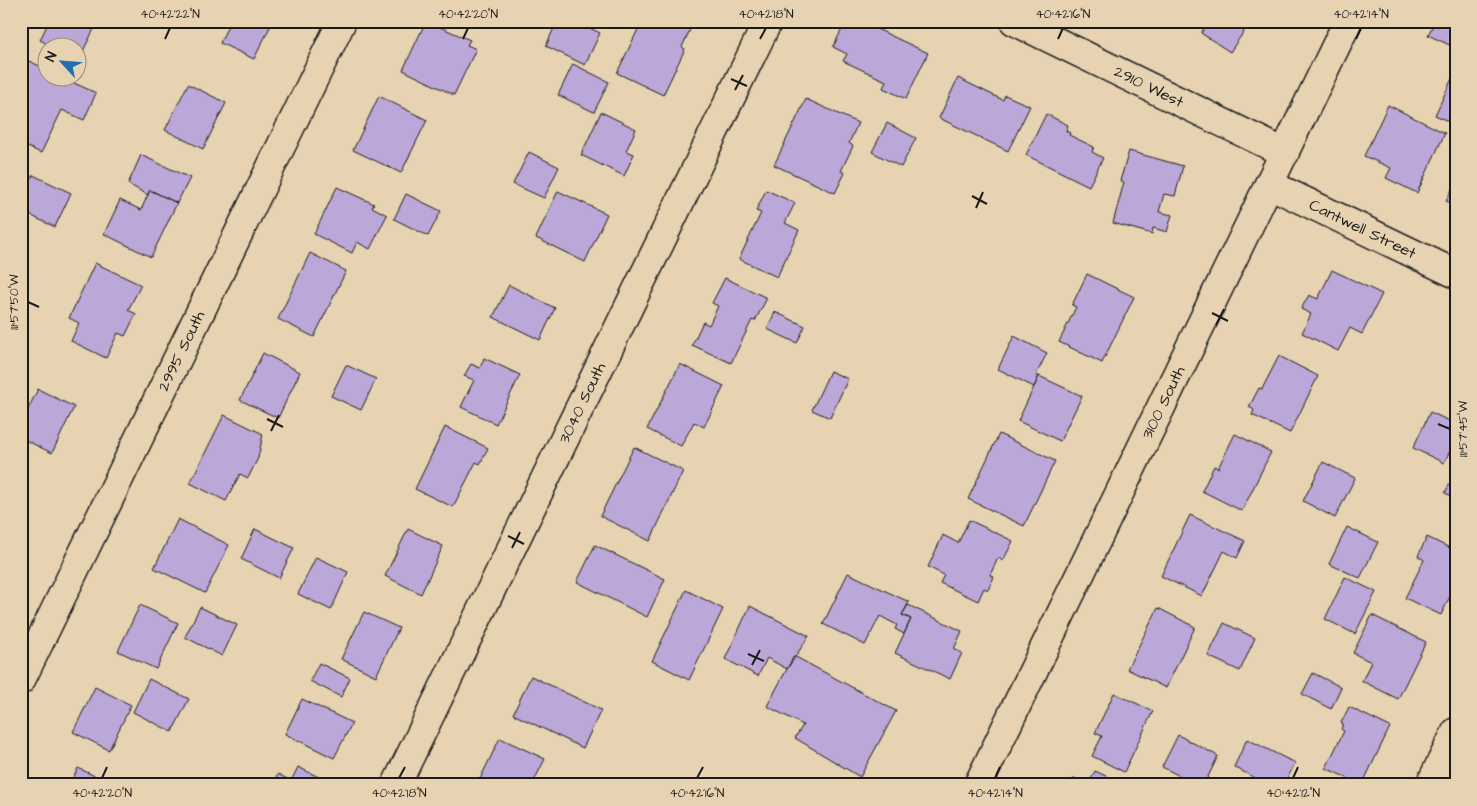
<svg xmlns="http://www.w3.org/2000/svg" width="1477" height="806" font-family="'Architects Daughter',sans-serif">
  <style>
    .building { fill: #bba8d8; stroke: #1c1c1c }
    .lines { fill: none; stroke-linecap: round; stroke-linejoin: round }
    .minor-casing { stroke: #1c1c1c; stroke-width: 31 }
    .secondary-casing { stroke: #1c1c1c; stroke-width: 31 }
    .minor { stroke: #e7d3b1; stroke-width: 28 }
    .secondary { stroke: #e7d3b1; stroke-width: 28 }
    .ticks { fill: none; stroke: #1c1c1c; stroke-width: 2 }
    .labels { text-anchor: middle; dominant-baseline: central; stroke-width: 4; stroke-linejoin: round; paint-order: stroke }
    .street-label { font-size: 16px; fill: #1c1c1c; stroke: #e7d3b1 }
    .neatline { fill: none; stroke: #1c1c1c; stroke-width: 2 }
    .ticks-label { font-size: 12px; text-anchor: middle; fill: #1c1c1c }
  </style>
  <rect width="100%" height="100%" fill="#e7d3b1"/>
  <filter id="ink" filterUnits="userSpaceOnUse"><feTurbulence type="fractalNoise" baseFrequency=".02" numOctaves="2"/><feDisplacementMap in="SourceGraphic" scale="10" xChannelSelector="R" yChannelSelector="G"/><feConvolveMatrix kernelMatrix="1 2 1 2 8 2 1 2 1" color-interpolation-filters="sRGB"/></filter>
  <g filter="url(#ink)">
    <!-- building -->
    <path class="building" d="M49 21 59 22 98 21 79 59 78 58V48H55L40 40Z
      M230 21H273L254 59 220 43Z
      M426 21 470 40 467 45 476 49 454 95 403 70Z
      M557 21H575L600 33 585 65 546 46Z
      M642 21H694L682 47 685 49 663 95 617 73Z
      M846 21 861 24 862 22 928 53 906 99 883 88 886 81 843 61 847 54 833 47Z
      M1209 21H1251L1230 52 1201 33Z
      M1435 21H1456V48L1428 35Z
      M29 61 48 70V78H63L96 93 84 120 62 110 41 153 21 144V99L24 94 21 92V76Z
      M573 64 609 82 594 112 558 95Z
      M1456 70V125L1435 115Z
      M958 78 1003 100 1005 95 1030 106 1008 151 939 118Z
      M188 84 226 103 203 149 165 130Z
      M379 96 427 120 401 173 353 150Z
      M806 99 858 123 849 143 853 146 841 171 845 173 835 193 774 165Z
      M1388 105 1445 133 1417 193 1386 178 1391 168 1364 156Z
      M601 112 636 129 626 151 634 154 624 176 581 155Z
      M1046 114 1068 125 1066 131 1070 133 1069 135 1094 147 1092 152 1103 158 1089 186 1026 155Z
      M887 123 916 138 901 167 872 152Z
      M1129 151 1183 166 1175 196 1164 194 1159 212 1172 215 1167 232 1153 228 1152 234 1113 223 1124 182 1120 181Z
      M529 152 559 167 544 198 513 184Z
      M141 155 190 178 177 203 150 190 148 195 128 184Z
      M33 175 71 193 55 227 21 211V199Z
      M1456 181V205L1446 201Z
      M337 187 374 204 372 207 387 215 370 249 357 242 352 253 314 234Z
      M150 190 177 203 151 257 104 234 120 200 141 210Z
      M766 190 795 203 785 223 799 230 777 277 739 259 761 213 756 211Z
      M558 191 607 214 585 262 536 238Z
      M406 194 441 211 428 236 394 219Z
      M310 253 346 271 314 337 278 319Z
      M95 263 141 285 128 310 136 314 125 336 118 333 106 358 71 341 79 323 69 318Z
      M1332 270 1382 294 1362 334 1350 328 1338 351 1302 333 1311 314 1301 309 1309 295 1318 299Z
      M1087 274 1134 297 1102 363 1059 342 1076 307 1072 305Z
      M725 278 767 298 755 321 752 320 731 363 692 345 703 322 709 325 718 306 712 303Z
      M509 285 555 308 540 340 493 317Z
      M775 312 805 326 797 343 767 329Z
      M1014 336 1047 353 1036 375 1039 376 1034 387 998 369Z
      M263 353 300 372 278 418 240 400Z
      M1279 356 1318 376 1290 433 1252 415 1254 410 1249 407 1259 388 1262 389Z
      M484 358 520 375 496 424 461 407 474 380 464 376 471 364 480 368Z
      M680 364 724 386 704 427 694 422 681 446 647 429Z
      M346 365 376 379 361 410 331 396Z
      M830 371 848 379 830 418 812 410Z
      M1039 376 1082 396 1060 441 1018 421Z
      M38 389 74 407 52 453 21 438V423Z
      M1430 412 1456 424V439L1444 463 1413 448Z
      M224 415 263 434 258 458 248 478 240 474 226 501 190 483Z
      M445 427 488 448 480 464 476 462 453 507 415 489Z
      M999 434 1055 461 1024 526 968 499Z
      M1235 434 1271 452 1242 511 1202 491 1214 466 1218 468Z
      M634 447 683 471 650 541 600 516Z
      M1323 462 1355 478 1335 518 1303 501Z
      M1456 471V498L1445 493Z
      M1190 515 1245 541 1237 558 1224 551 1202 596 1161 576Z
      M178 519 229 545 205 593 154 568Z
      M969 520 1013 541 1003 561 998 558 990 575 994 577 988 590 984 588 978 601 940 583 944 575 928 567 943 535 958 543Z
      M1347 527 1378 542 1360 578 1329 564Z
      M255 529 294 548 279 578 241 559Z
      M408 529 443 546 421 594 385 576Z
      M1427 537 1456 551V584L1441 615 1405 598 1424 560 1418 556Z
      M595 545 665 579 647 617 577 582Z
      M316 557 348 572 331 610 298 594Z
      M848 573 909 602 902 615 911 619 904 634 895 629 897 625 880 616 865 645 823 624Z
      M1345 577 1376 592 1355 634 1325 619Z
      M686 590 723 609 689 680 652 661Z
      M140 605 178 623 156 669 118 651Z
      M908 605 962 631 954 649 962 653 950 679 895 653 911 619 902 615Z
      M750 606 809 636 787 669 767 658 758 676 725 659Z
      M200 607 237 625 222 656 185 637Z
      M1158 608 1195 627 1166 688 1127 669Z
      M364 612 399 628 376 676 341 659Z
      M1372 615 1426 642 1398 699 1362 681 1371 662 1353 653Z
      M1224 623 1255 638 1240 671 1208 656Z
      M794 656 896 711 860 777 795 738 803 725 767 706Z
      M319 663 350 678 341 697 310 681Z
      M1313 673 1341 687 1331 709 1302 694Z
      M531 676 601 710 583 748 513 714Z
      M149 679 189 699 172 732 133 712Z
      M95 687 131 705 109 750 73 732Z
      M1114 693 1153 711 1124 772 1092 756 1102 736 1095 733Z
      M302 699 352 723 334 758 285 734Z
      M1349 707 1390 727 1362 785 1326 768 1344 731 1341 729 1343 724 1341 723Z
      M1178 735 1218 756 1204 785H1198L1162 767Z
      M500 738 545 759 532 785H477Z
      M1247 739 1295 763 1284 785H1269L1234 767Z
      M298 767 327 781 326 785H273L278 774 291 781Z
      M78 768 114 785H70Z
      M1095 771 1119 782 1118 785H1071L1074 778 1088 785Z"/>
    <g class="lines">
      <defs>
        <g id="minor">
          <path id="s1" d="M1014 21 1285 153"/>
          <path id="s2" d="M1269 184 1456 274"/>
          <path id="s3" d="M21 680 342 21"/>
          <path id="s4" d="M396 785 768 21"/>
          <path d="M1430 785 1456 732"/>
        </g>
        <g id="secondary">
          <path id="s5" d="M978 785 1348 21"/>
        </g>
      </defs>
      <!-- minor casing -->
      <use href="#minor" class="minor-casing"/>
      <!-- secondary casing -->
      <use href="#secondary" class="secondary-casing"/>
      <!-- minor -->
      <use href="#minor" class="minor"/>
      <!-- secondary -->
      <use href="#secondary" class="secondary"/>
    </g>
  </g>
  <!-- ticks -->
  <path class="ticks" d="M165 39 170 28M463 39 468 28M760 39 766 28M1058 39 1063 28M1356 39 1361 28M731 79 747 86M735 90 743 75M972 196 987 204M976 208 983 192M28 302 39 307M1212 313 1228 321M1216 325 1224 309M267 419 283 427M1438 424 1450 429M271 431 279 415M508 536 524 544M512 548 520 532M748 654 764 661M752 665 760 650M102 778 107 767M399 778 405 767M697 778 703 767M995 778 1000 767M1293 778 1298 767"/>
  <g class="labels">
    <!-- street labels -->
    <g class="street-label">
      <text stroke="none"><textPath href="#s1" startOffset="150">2910 West</textPath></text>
      <text stroke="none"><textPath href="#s2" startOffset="104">Cantwell Street</textPath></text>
      <text stroke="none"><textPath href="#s3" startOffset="366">2995 South</textPath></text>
      <text stroke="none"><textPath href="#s4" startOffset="425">3040 South</textPath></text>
      <text stroke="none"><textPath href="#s5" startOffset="425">3100 South</textPath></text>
    </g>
  </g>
  <!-- margin -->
  <rect width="1477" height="806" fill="none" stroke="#e7d3b1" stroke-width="55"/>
  <!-- north arrow -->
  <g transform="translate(62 62) rotate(296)"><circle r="24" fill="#e7d3b1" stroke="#968a75"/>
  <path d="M0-4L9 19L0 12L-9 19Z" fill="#1f6fb2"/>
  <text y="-8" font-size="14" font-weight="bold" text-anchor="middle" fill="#1c1c1c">N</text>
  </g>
  <rect x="28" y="28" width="1422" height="750" class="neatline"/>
  <g class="ticks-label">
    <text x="170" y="18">40°42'22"N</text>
    <text x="468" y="18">40°42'20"N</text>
    <text x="766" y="18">40°42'18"N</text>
    <text x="1063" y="18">40°42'16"N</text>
    <text x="1361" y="18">40°42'14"N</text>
    <text transform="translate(14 302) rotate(-90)" y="4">111°57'50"W</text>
    <text transform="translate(1463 429) rotate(-90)" y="4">111°57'45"W</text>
    <text x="102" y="797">40°42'20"N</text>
    <text x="399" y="797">40°42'18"N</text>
    <text x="697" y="797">40°42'16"N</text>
    <text x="995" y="797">40°42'14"N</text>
    <text x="1293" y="797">40°42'12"N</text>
  </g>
</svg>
